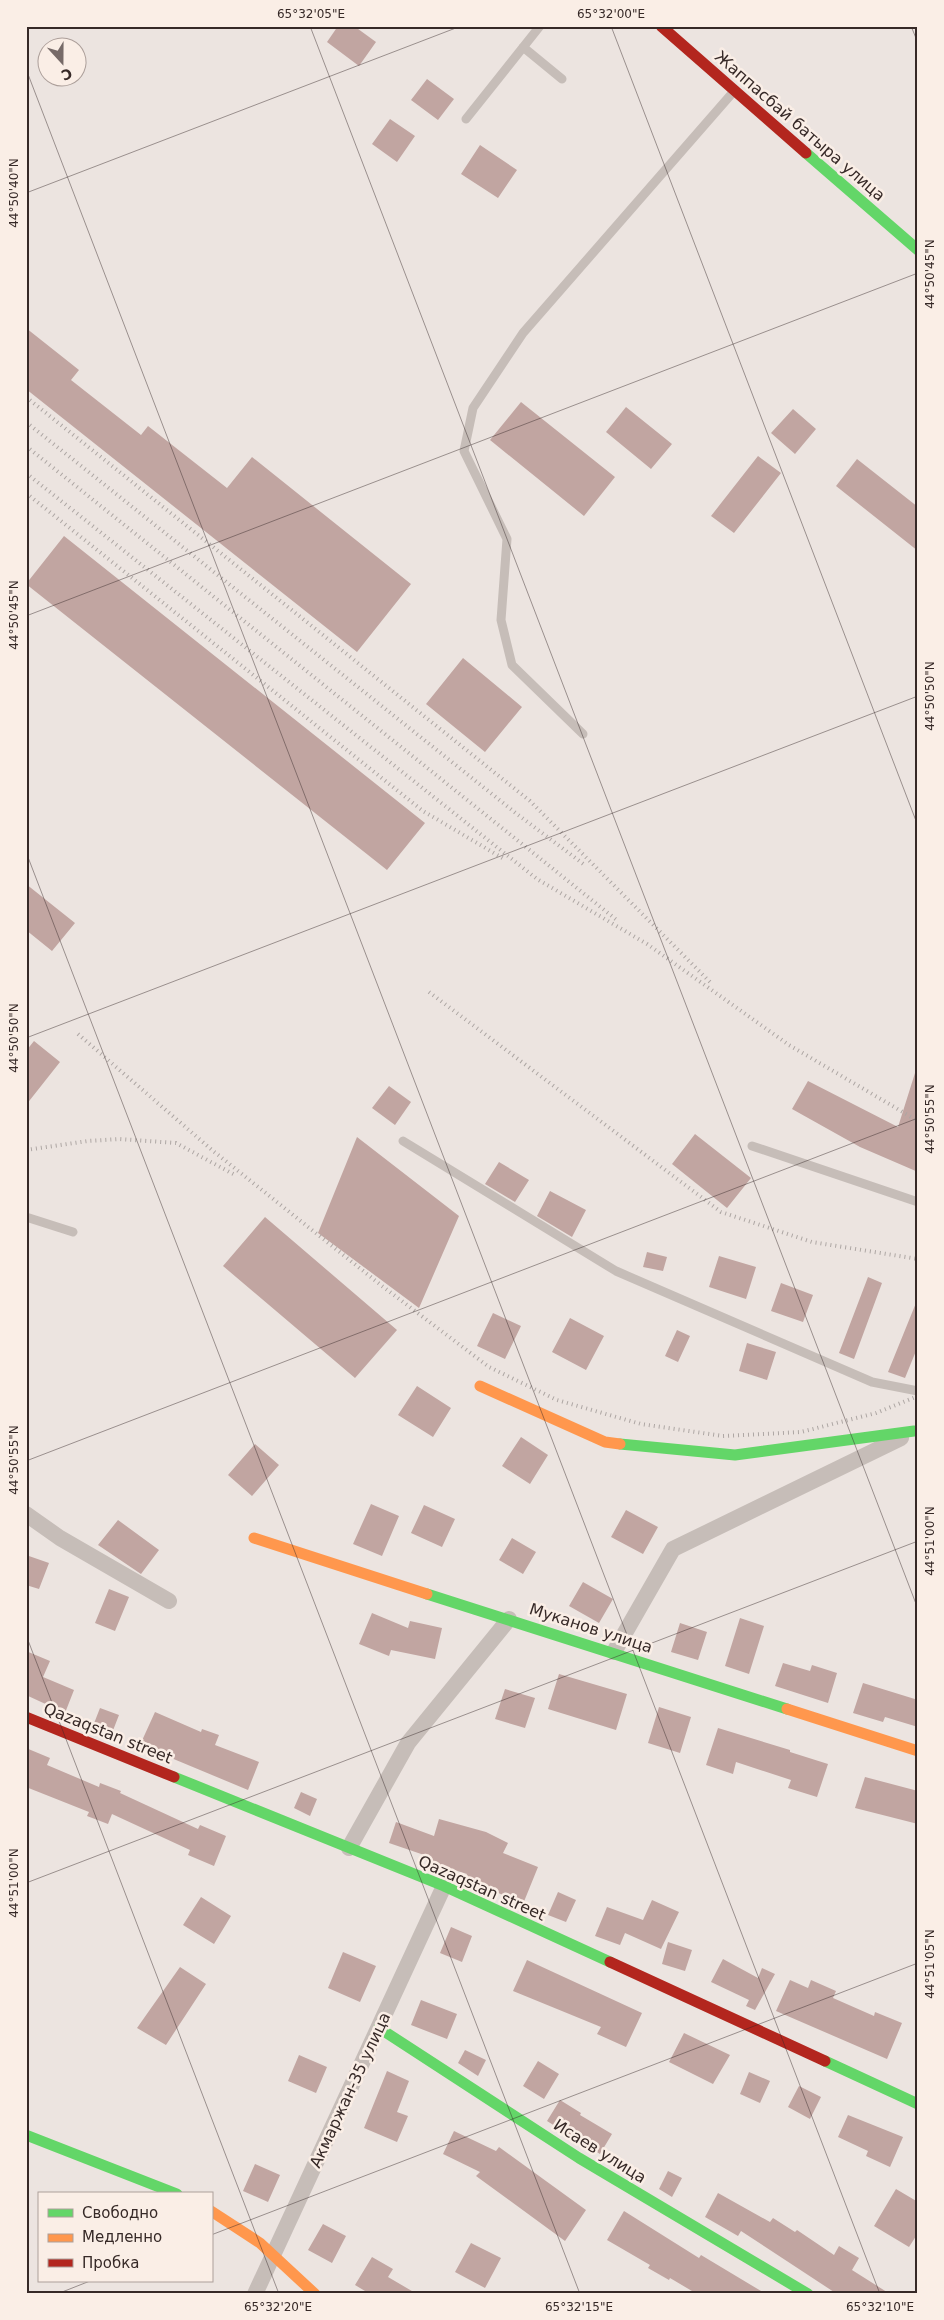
<svg xmlns="http://www.w3.org/2000/svg" width="944" height="2320" font-family="'DejaVu Sans',sans-serif">
  <style>
    .building { fill: #c1a5a1 }
    .lines { fill: none; stroke-linecap: round; stroke-linejoin: round }
    .lane { stroke: #c6bdb8; stroke-width: 9 }
    .street { stroke: #c6bdb8; stroke-width: 16 }
    .fast { stroke: #63d668; stroke-width: 11 }
    .slow { stroke: #ff974d; stroke-width: 11 }
    .jam { stroke: #b3261e; stroke-width: 11 }
    .rail { stroke: #ada6a3; stroke-width: 4; stroke-dasharray: 1 4; stroke-linecap: butt }
    .ticks { fill: none; stroke: #362927; stroke-width: 1; stroke-opacity: 0.45 }
    .labels { text-anchor: middle; dominant-baseline: central; stroke-width: 5; stroke-linejoin: round; paint-order: stroke }
    .street-label { font-size: 16px; fill: #362927; stroke: #faeee6 }
    .neatline { fill: none; stroke: #362927; stroke-width: 2 }
    .ticks-label { font-size: 12px; text-anchor: middle; fill: #362927 }
  </style>
  <rect width="100%" height="100%" fill="#ece4e0"/>
  <!-- building -->
  <path class="building" d="M338 26H354L376 42 359 66 327 42Z
    M427 79 454 99 438 120 411 100Z
    M390 119 415 136 397 162 372 144Z
    M480 145 517 170 498 198 461 174Z
    M26 328 79 370 71 380 141 435 148 426 227 488 252 457 411 584 357 652 26 389Z
    M521 402 615 477 584 516 490 440Z
    M626 407 672 444 651 469 606 432Z
    M793 409 816 429 795 454 771 433Z
    M758 456 781 473 734 533 711 516Z
    M857 459 918 507V551L836 486Z
    M64 536 425 823 387 870 26 584Z
    M463 658 522 707 485 752 426 704Z
    M26 884 75 923 52 951 26 930Z
    M34 1041 60 1062 26 1105V1051Z
    M915 1073H918V1172L860 1147 792 1109 808 1081 898 1127Z
    M389 1086 411 1102 395 1125 372 1108Z
    M695 1134 751 1178 727 1208 672 1164Z
    M357 1137 459 1216 419 1308 318 1233Z
    M499 1162 529 1180 515 1202 485 1184Z
    M550 1191 586 1210 572 1237 537 1216Z
    M265 1217 397 1330 355 1378 223 1266Z
    M647 1252 667 1257 663 1271 643 1267Z
    M719 1256 756 1267 746 1299 709 1287Z
    M868 1277 882 1283 854 1359 839 1353Z
    M781 1283 813 1295 803 1322 771 1311Z
    M918 1298V1346L905 1378 888 1372Z
    M493 1313 521 1326 505 1359 477 1346Z
    M570 1318 604 1336 586 1370 552 1352Z
    M677 1330 690 1336 678 1362 665 1356Z
    M747 1343 776 1352 767 1380 739 1371Z
    M417 1386 451 1408 433 1437 398 1415Z
    M521 1437 548 1455 530 1484 502 1466Z
    M255 1444 279 1465 252 1496 228 1475Z
    M371 1504 399 1516 382 1556 353 1544Z
    M424 1505 455 1519 442 1547 411 1533Z
    M626 1510 658 1527 643 1554 611 1537Z
    M118 1520 159 1550 141 1574 98 1545Z
    M512 1538 536 1552 523 1574 499 1560Z
    M26 1555 49 1563 39 1589 26 1585Z
    M583 1582 613 1599 599 1623 569 1606Z
    M109 1589 129 1597 115 1631 95 1623Z
    M372 1613 408 1628 410 1621 442 1628 435 1659 391 1650 389 1656 359 1644Z
    M740 1618 764 1626 749 1674 725 1666Z
    M680 1623 707 1632 698 1660 671 1652Z
    M26 1651 50 1661 43 1677 74 1690 65 1713 26 1695Z
    M783 1663 810 1671 812 1665 837 1673 828 1703 775 1686Z
    M559 1674 627 1694 616 1730 548 1709Z
    M863 1683 918 1700V1727L885 1717 883 1722 853 1713Z
    M505 1689 535 1698 525 1728 495 1719Z
    M659 1707 691 1717 680 1753 648 1743Z
    M100 1708 119 1715 112 1733 93 1726Z
    M155 1712 201 1732 202 1729 219 1735 215 1745 259 1762 248 1790 140 1745Z
    M718 1728 790 1750V1752L828 1764 817 1797 788 1788 791 1780 736 1762 733 1774 706 1765Z
    M26 1748 50 1758 47 1765 99 1787 100 1783 121 1791 120 1793 198 1829 200 1825 226 1836 214 1866 188 1855 190 1850 112 1814 108 1824 87 1816 89 1812 26 1787Z
    M865 1777 918 1791V1824L855 1808Z
    M301 1792 317 1799 310 1816 294 1808Z
    M439 1819 486 1832 508 1843 503 1853 538 1867 523 1904 465 1878 467 1874 426 1861 427 1856 389 1843 396 1822 434 1836Z
    M558 1892 576 1900 566 1922 548 1915Z
    M201 1897 231 1916 214 1944 183 1925Z
    M652 1900 679 1912 661 1949 625 1933 620 1945 595 1936 607 1907 643 1920Z
    M451 1927 472 1936 462 1962 440 1953Z
    M668 1942 692 1950 685 1971 662 1964Z
    M343 1952 376 1966 360 2002 328 1988Z
    M723 1959 758 1978 762 1968 775 1974 755 2010 746 2006 749 2000 711 1982Z
    M527 1960 642 2013 626 2047 597 2034 601 2027 513 1991Z
    M180 1967 206 1984 166 2045 137 2028Z
    M790 1980 808 1988 811 1980 836 1991 833 1998 874 2016 875 2012 902 2023 887 2059 776 2011Z
    M421 2000 457 2014 447 2039 411 2025Z
    M684 2033 730 2055 713 2084 669 2062Z
    M465 2050 486 2060 478 2076 458 2063Z
    M299 2055 327 2067 316 2093 288 2081Z
    M538 2061 559 2074 544 2099 523 2086Z
    M387 2071 409 2081 397 2112 408 2116 397 2142 364 2128Z
    M749 2072 770 2081 760 2103 740 2094Z
    M799 2086 821 2097 810 2119 788 2107Z
    M560 2100 581 2113 580 2115 612 2134 600 2154 547 2121Z
    M848 2115 903 2137 890 2167 866 2156 868 2151 838 2137Z
    M454 2131 496 2151 499 2147 586 2210 565 2241 476 2176 480 2172 443 2154Z
    M255 2164 280 2175 268 2202 243 2191Z
    M668 2171 682 2178 672 2197 659 2189Z
    M896 2189 918 2202V2233L909 2247 874 2226Z
    M718 2193 770 2222 773 2218 795 2232 797 2230 834 2255 839 2246 859 2258 852 2270 890 2294H837L741 2231 738 2236 705 2217Z
    M624 2211 699 2258 701 2255 766 2294H697L670 2278 669 2280 648 2268 650 2265 607 2240Z
    M323 2224 346 2236 332 2263 308 2250Z
    M471 2243 501 2258 485 2288 455 2272Z
    M372 2257 393 2269 388 2277 417 2294H370L355 2285Z"/>
  <g class="lines">
    <!-- lane -->
    <path class="lane" d="M523 47 562 79
      M466 119 540 26
      M583 734 512 665 501 620 507 539 464 451 473 408 523 333 735 90
      M403 1141 616 1271 872 1382 918 1391
      M752 1146 918 1202
      M26 1217 73 1232"/>
    <!-- street -->
    <path class="street" d="M26 1514 60 1538 169 1601
      M614 1652 673 1549 901 1438
      M349 1848 408 1743 509 1619
      M255 2294 444 1886"/>
    <!-- fast -->
    <path class="fast" d="M806 153 918 250
      M620 1444 735 1455 914 1431
      M427 1594 787 1709
      M174 1777 444 1886 610 1962
      M379 2028 579 2158 808 2294
      M825 2061 918 2104
      M26 2135 177 2194"/>
    <!-- slow -->
    <path class="slow" d="M480 1386 605 1442 620 1444
      M254 1538 427 1594
      M787 1709 918 1751
      M211 2211 260 2243 315 2294"/>
    <!-- jam -->
    <path class="jam" d="M661 26 806 153
      M26 1717 174 1777
      M610 1962 825 2061"/>
    <!-- rail -->
    <path class="rail" d="M26 397 530 801 711 983
      M26 422 517 814 586 866
      M26 446 618 921
      M26 473 537 879 647 944 789 1045 918 1121
      M26 493 423 811 504 859
      M429 992 721 1212 812 1242 918 1259
      M78 1034 212 1150 382 1286 489 1367 557 1400 641 1424 723 1436 801 1432 876 1413 918 1396
      M26 1150 88 1141 119 1139 176 1143 235 1175"/>
  </g>
  <!-- ticks -->
  <path class="ticks" d="M310 26 918 1609M611 26 918 826M911 26 918 43M26 69 880 2294M26 193 461 26M26 616 918 273M26 852 580 2294M26 1038 918 696M26 1461 918 1118M26 1635 279 2294M26 1883 918 1541M211 2235 918 1963M57 2294 90 2281"/>
  <g class="labels">
    <!-- street labels -->
    <g class="street-label">
      <text transform="translate(800 126) rotate(41)">Жаппасбай батыра улица</text>
      <text transform="translate(591 1628) rotate(18)">Муканов улица</text>
      <text transform="translate(108 1733) rotate(22)">Qazaqstan street</text>
      <text transform="translate(482 1888) rotate(24)">Qazaqstan street</text>
      <text transform="translate(350 2090) rotate(-65)">Акмаржан-35 улица</text>
      <text transform="translate(600 2151) rotate(32)">Исаев улица</text>
    </g>
  </g>
  <!-- border -->
  <rect width="944" height="2320" fill="none" stroke="#faeee6" stroke-width="55"/>
  <!-- legend -->
  <rect x="38" y="2192" width="175" height="90" fill="#faeee6" stroke="#ac9f9a"/>
  <rect x="48" y="2209" width="25" height="8" fill="#63d668" stroke="#ac9f9a"/>
  <text x="82" y="2218" font-size="15" fill="#362927">Свободно</text>
  <rect x="48" y="2234" width="25" height="8" fill="#ff974d" stroke="#ac9f9a"/>
  <text x="82" y="2242" font-size="15" fill="#362927">Медленно</text>
  <rect x="48" y="2259" width="25" height="8" fill="#b3261e" stroke="#ac9f9a"/>
  <text x="82" y="2268" font-size="15" fill="#362927">Пробка</text>
  <!-- north arrow -->
  <g transform="translate(62 62) rotate(159)"><circle r="24" fill="#faeee6" stroke="#ac9f9a"/>
  <path d="M0-4L9 19L0 12L-9 19Z" fill="#766a68"/>
  <text y="-8" font-size="14" font-weight="bold" text-anchor="middle" fill="#362927">С</text>
  </g>
  <rect x="28" y="28" width="888" height="2264" class="neatline"/>
  <g class="ticks-label">
    <text x="311" y="18">65°32'05"E</text>
    <text x="611" y="18">65°32'00"E</text>
    <text transform="translate(14 193) rotate(-90)" y="4">44°50'40"N</text>
    <text transform="translate(930 274) rotate(-90)" y="4">44°50'45"N</text>
    <text transform="translate(14 615) rotate(-90)" y="4">44°50'45"N</text>
    <text transform="translate(930 696) rotate(-90)" y="4">44°50'50"N</text>
    <text transform="translate(14 1038) rotate(-90)" y="4">44°50'50"N</text>
    <text transform="translate(930 1119) rotate(-90)" y="4">44°50'55"N</text>
    <text transform="translate(14 1460) rotate(-90)" y="4">44°50'55"N</text>
    <text transform="translate(930 1541) rotate(-90)" y="4">44°51'00"N</text>
    <text transform="translate(14 1883) rotate(-90)" y="4">44°51'00"N</text>
    <text transform="translate(930 1964) rotate(-90)" y="4">44°51'05"N</text>
    <text x="278" y="2311">65°32'20"E</text>
    <text x="579" y="2311">65°32'15"E</text>
    <text x="880" y="2311">65°32'10"E</text>
  </g>
</svg>
